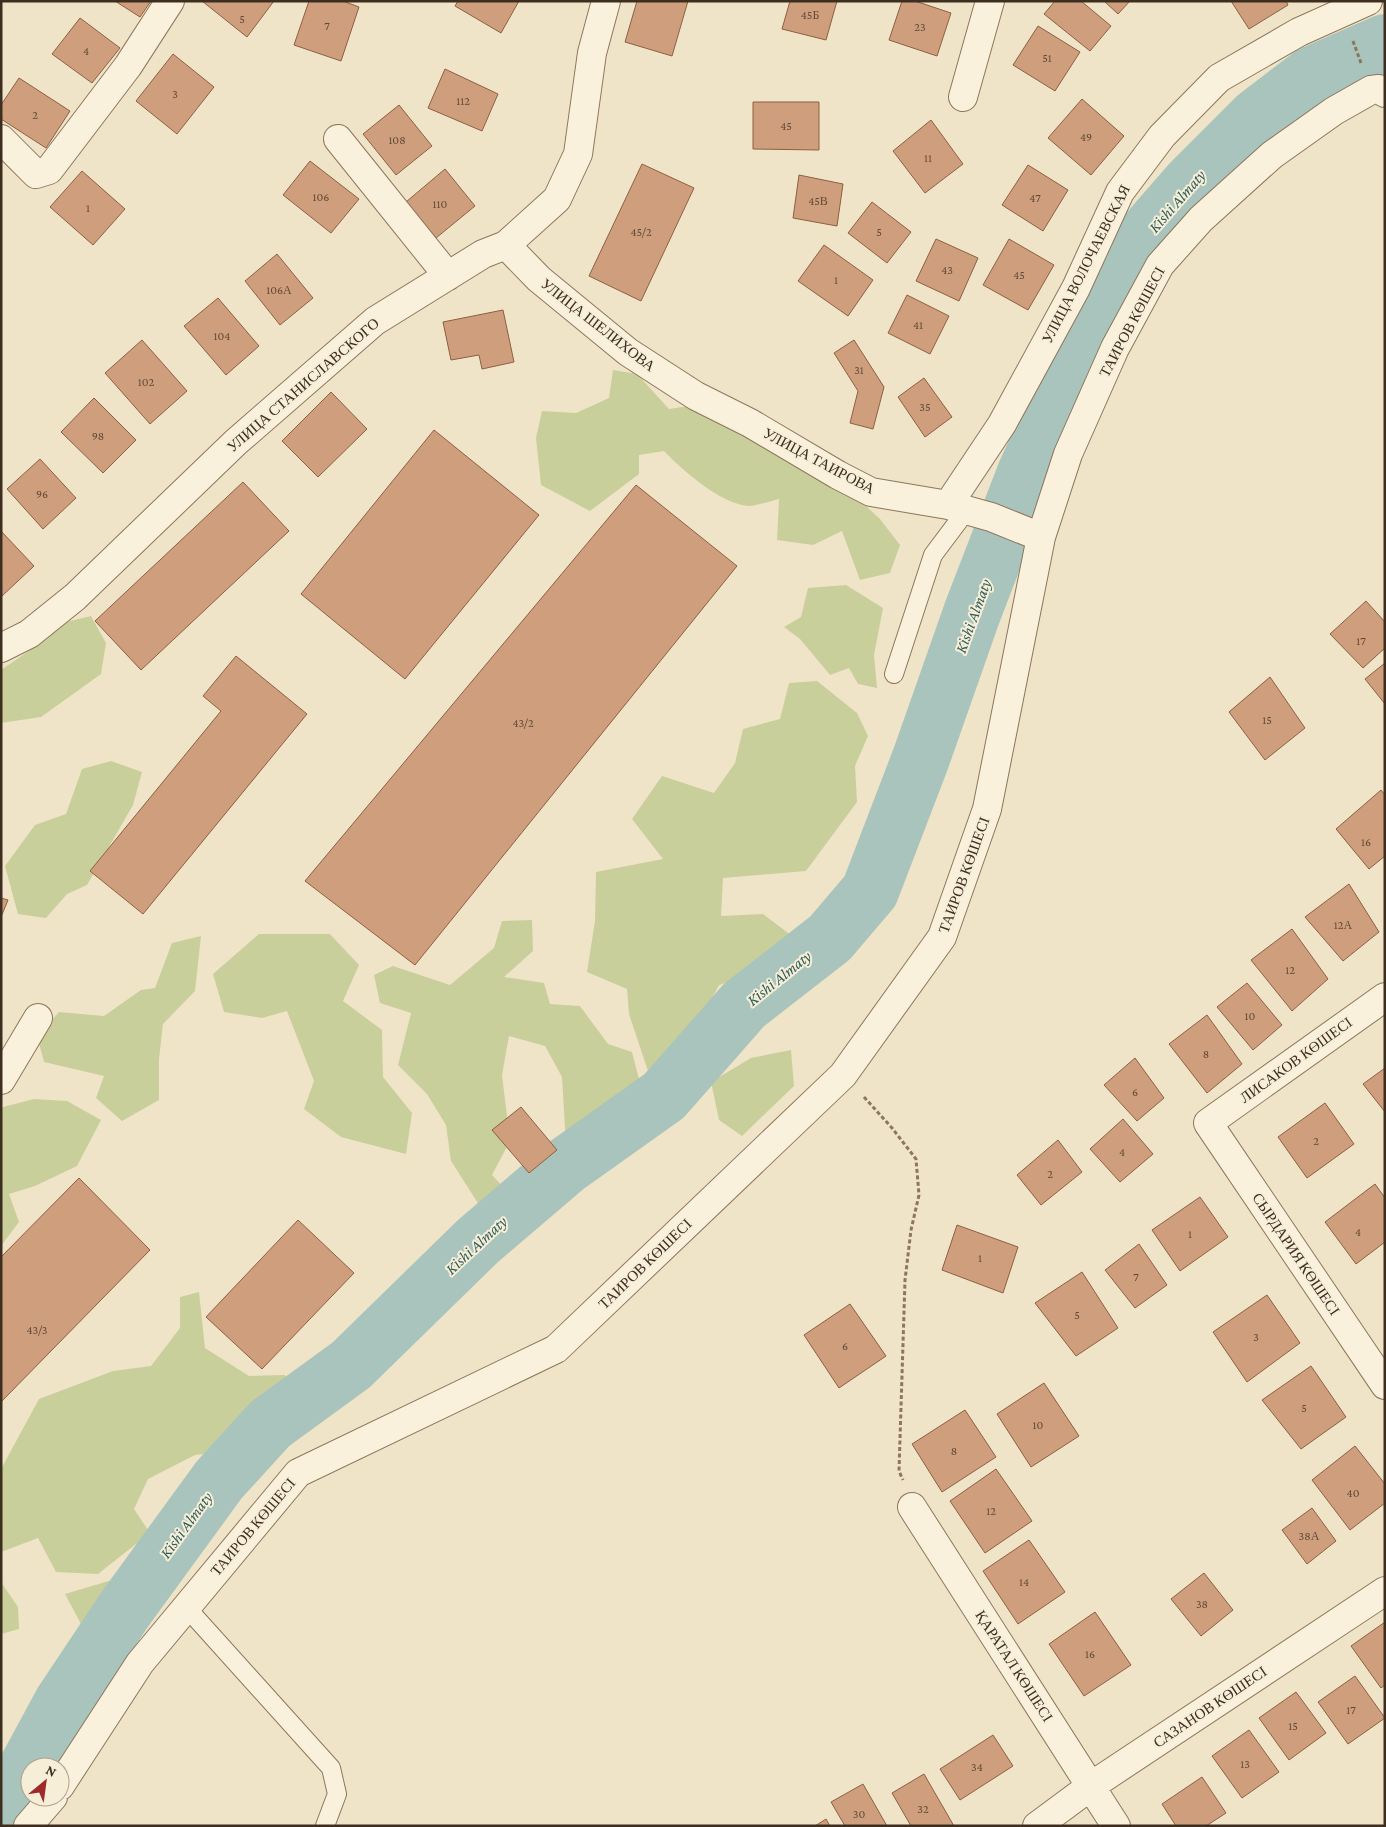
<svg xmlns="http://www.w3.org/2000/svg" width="1386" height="1827" font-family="'Crimson Pro',serif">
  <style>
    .green { fill: #c9cf9b }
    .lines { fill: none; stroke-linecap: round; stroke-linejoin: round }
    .river { stroke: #a9c4bc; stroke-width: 58 }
    .building { fill: #cf9f7d; stroke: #8d5f41 }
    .lane-casing { stroke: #8d765c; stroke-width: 20 }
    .street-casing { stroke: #8d765c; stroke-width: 30 }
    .path { stroke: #8d765c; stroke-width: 3; stroke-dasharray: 4 2.5; stroke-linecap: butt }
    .lane { stroke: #faf1dc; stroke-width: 18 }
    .street { stroke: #faf1dc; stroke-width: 28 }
    .labels { text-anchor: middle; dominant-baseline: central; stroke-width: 4; stroke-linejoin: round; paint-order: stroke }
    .number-label { font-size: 12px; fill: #624a37 }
    .street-label { font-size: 15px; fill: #3d2e20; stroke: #f7eed8 }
    .water-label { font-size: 16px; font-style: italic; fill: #2f5d5a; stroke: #f7eed8 }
  </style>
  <rect width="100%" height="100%" fill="#f0e4c8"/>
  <!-- green -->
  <path class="green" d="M613 370 637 374 669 409 722 401 799 444 880 519 900 545 890 573 860 580 842 531 813 545 777 540 779 499C770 501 757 506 748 506 721 504 682 470 664 451L639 455V474L590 511 541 485 536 438 542 411 576 413 609 398Z
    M846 585 883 608 874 655 877 688 858 684 849 668 830 675 800 639 784 627 801 617 808 588Z
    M91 616 106 643 101 674 41 717 1 723V670L48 638 62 623Z
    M817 681 857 713 868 736 855 766 857 802 806 871 723 878 721 916 763 914 792 936 774 966 719 985 686 1049 648 1071 629 1014 627 989 587 972 595 921 596 872 663 859 632 819 662 776 714 793 735 763 743 729 780 719 789 683Z
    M111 761 142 772 133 805 87 885 67 894 46 918 18 914 5 866 35 825 66 814 82 769Z
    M532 920 533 951 504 977 544 983 550 1004 580 1006 608 1044 632 1052 640 1083 598 1125 566 1146 562 1077 545 1046 509 1036 502 1075 510 1141 492 1175 508 1192 483 1211 451 1161 446 1125 427 1094 398 1065 411 1013 380 1003 374 975 393 966 450 985 494 948 502 921Z
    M259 934H330L359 965 343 1001 382 1030 383 1077 412 1113 406 1154 341 1137 304 1109 314 1081 287 1011 262 1018 224 1012 213 974Z
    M201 936 195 991 163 1024 159 1059V1100L122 1121 96 1098 104 1076 44 1062 37 1036 59 1012 104 1016 141 990 155 988 172 943Z
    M791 1050 794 1086 742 1136 719 1120 711 1082 751 1058Z
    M34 1099 67 1101 101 1120 77 1166 35 1186 9 1194 19 1222 1 1246V1111L3 1107Z
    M199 1292 205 1348 249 1376 285 1375 294 1388 227 1451 195 1455 148 1479 134 1509 150 1533 98 1574 56 1572 38 1538 1 1552V1469L39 1399 113 1371 151 1366 180 1328V1297Z
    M207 1510V1531L189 1569 141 1622 124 1655 79 1714 80 1735 56 1767H30V1794L26 1796 16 1765 36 1710 81 1624 65 1594 119 1578 161 1539Z
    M1 1582 18 1607 19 1629 1 1634Z"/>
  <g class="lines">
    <!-- river -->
    <path class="river" d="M1 1809 11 1798 63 1702 125 1609 219 1480 270 1424 351 1365 478 1241 567 1165 664 1096 744 1005 830 938 870 891 921 758 972 613 1026 473 1072 372 1149 231 1190 184 1257 117 1312 75 1385 43"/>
  </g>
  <!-- building -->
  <path class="building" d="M115 1H151L140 17Z
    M202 1H274L247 37Z
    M309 1H343L359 7 341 61 294 45Z
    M458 1H519L501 33 455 6Z
    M637 1H688L672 56 625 42Z
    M790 1H837L826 40 782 29Z
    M902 1H915L951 13 937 56 889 40Z
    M1055 1H1081L1111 26 1090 51 1044 14Z
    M1104 1H1130L1118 14Z
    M1231 1H1286L1288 5 1249 29Z
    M80 18 120 48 92 83 52 54Z
    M1038 26 1080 52 1055 91 1013 65Z
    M173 54 214 87 177 134 136 101Z
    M445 69 498 94 482 131 428 108Z
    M19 78 70 111 46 148 1 119V105Z
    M1082 99 1124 136 1091 175 1048 138Z
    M753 102H819V150L753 149Z
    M399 105 432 146 396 175 363 134Z
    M931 120 963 164 925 193 893 151Z
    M310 161 359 199 331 233 283 195Z
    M642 164 694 188 641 301 589 276Z
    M1028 165 1068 190 1043 231 1002 205Z
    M445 169 475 206 436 238 406 202Z
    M82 171 125 209 93 245 50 207Z
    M799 175 843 184 837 226 793 218Z
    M872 202 911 232 887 263 848 233Z
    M936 239 978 258 959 301 916 281Z
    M1009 239 1054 265 1028 310 983 285Z
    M824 245 873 280 848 316 798 281Z
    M277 254 313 298 280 325 245 281Z
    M907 295 949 316 930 354 888 333Z
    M218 298 259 346 226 375 184 326Z
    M503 310 514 362 482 369 479 355 451 360 443 322Z
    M142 340 187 391 150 424 105 373Z
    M854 340 884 387 873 429 850 423 858 391 834 353Z
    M924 378 952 417 925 437 898 397Z
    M331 392 367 429 318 477 282 441Z
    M94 398 136 440 103 473 61 432Z
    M434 430 539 515 405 679 301 594Z
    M40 459 76 498 43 529 7 489Z
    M243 482 289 531 141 670 95 621Z
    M636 485 737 566 415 965 305 881Z
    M1 531 34 566 2 596H1Z
    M1366 601 1385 622V648L1363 668 1330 634Z
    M236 656 307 714 143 914 90 871 221 711 203 696Z
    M1385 663V704L1365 679Z
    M1270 677 1305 728 1265 760 1229 712Z
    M1381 790 1385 795V856L1369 869 1336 829Z
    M1349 884 1379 932 1343 961 1305 917Z
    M1 898 8 900 1 917Z
    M1292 929 1328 979 1292 1011 1251 960Z
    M1247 983 1282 1025 1253 1050 1217 1007Z
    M1207 1015 1242 1064 1207 1093 1169 1044Z
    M1135 1058 1164 1098 1137 1121 1104 1085Z
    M1385 1068V1112L1363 1084Z
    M1325 1103 1354 1144 1307 1178 1278 1137Z
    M521 1107 557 1150 529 1173 492 1130Z
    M1123 1119 1153 1154 1120 1182 1090 1149Z
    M1058 1140 1082 1172 1041 1205 1017 1175Z
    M79 1178 150 1250 1 1402V1257Z
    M1375 1184 1385 1198V1242L1356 1264 1325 1222Z
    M1200 1197 1228 1237 1180 1271 1152 1230Z
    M298 1220 354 1273 262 1369 206 1317Z
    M957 1225 1018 1247 1003 1293 942 1270Z
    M1139 1244 1167 1285 1135 1308 1105 1270Z
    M1082 1272 1118 1328 1076 1356 1035 1303Z
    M1267 1295 1300 1343 1247 1382 1213 1332Z
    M850 1304 886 1356 839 1388 804 1335Z
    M1311 1366 1346 1417 1301 1449 1262 1400Z
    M1044 1383 1079 1436 1031 1467 997 1414Z
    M965 1410 996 1457 942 1492 912 1444Z
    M1355 1446 1385 1484V1503L1350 1530 1312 1480Z
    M996 1469 1032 1521 985 1553 950 1501Z
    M1312 1508 1336 1541 1307 1564 1282 1530Z
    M1029 1540 1065 1592 1018 1624 983 1571Z
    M1204 1573 1233 1610 1201 1636 1171 1599Z
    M1095 1612 1131 1665 1084 1696 1049 1644Z
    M1385 1622V1685L1381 1688 1351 1646Z
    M1355 1676 1385 1718 1348 1744 1318 1702Z
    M1296 1692 1326 1733 1289 1760 1259 1718Z
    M1249 1730 1279 1772 1242 1798 1212 1756Z
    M993 1735 1013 1766 960 1800 940 1769Z
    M924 1774 954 1826H911L892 1793Z
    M1202 1777 1226 1813 1206 1826H1176L1162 1804Z
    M863 1784 887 1826H845L831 1802Z
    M826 1819 830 1826H815Z"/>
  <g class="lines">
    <defs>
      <path id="lane" d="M894 674 933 555 966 511
        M186 1607 331 1768 337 1794 325 1826"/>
      <path id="street" d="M963 97 990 1
        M1 139 36 174 49 170 128 66 170 1
        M338 139 448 276
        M506 245 539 279 628 352 696 396 750 423 838 475 871 492 948 505 991 517 1041 537
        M948 505 1002 424 1076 288 1120 192 1162 136 1219 78 1299 32 1368 1
        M1 648 29 634 75 597 236 442 375 321 483 254 506 245 557 199 578 154 592 53 606 1
        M1385 997 1208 1123 1385 1385
        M1 1080 38 1018
        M912 1507 1116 1826
        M60 1786 140 1663 298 1473 556 1349 843 1075 942 937 987 809 1041 537 1068 454 1115 348 1160 265 1201 219 1272 155 1334 111 1371 90 1379 89 1385 93
        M28 1826 53 1797
        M1037 1826 1091 1786 1385 1591"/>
    </defs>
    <!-- lane casing -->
    <use href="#lane" class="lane-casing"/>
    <!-- street casing -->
    <use href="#street" class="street-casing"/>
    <!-- path -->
    <path class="path" d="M1353 41 1361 63
      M864 1097 892 1128 916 1159 919 1195 911 1230 905 1280 899 1471 903 1480"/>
    <!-- lane -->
    <use href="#lane" class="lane"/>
    <!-- street -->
    <use href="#street" class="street"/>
  </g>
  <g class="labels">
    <!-- number labels -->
    <g class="number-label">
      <text x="810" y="15">45Б</text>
      <text x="242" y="19">5</text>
      <text x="327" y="26">7</text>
      <text x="920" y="27">23</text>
      <text x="86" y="51">4</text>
      <text x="1047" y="58">51</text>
      <text x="175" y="94">3</text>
      <text x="463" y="101">112</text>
      <text x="35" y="115">2</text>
      <text x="786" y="126">45</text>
      <text x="1086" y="137">49</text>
      <text x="397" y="140">108</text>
      <text x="928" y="158">11</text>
      <text x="321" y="197">106</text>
      <text x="1035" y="198">47</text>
      <text x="818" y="201">45В</text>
      <text x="440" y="204">110</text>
      <text x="88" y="208">1</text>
      <text x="641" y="232">45/2</text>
      <text x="879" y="232">5</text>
      <text x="947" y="270">43</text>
      <text x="1019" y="275">45</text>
      <text x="836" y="280">1</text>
      <text x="279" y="290">106А</text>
      <text x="918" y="325">41</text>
      <text x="222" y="336">104</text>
      <text x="859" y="370">31</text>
      <text x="146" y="382">102</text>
      <text x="925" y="407">35</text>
      <text x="98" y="436">98</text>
      <text x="42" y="494">96</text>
      <text x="1361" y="641">17</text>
      <text x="1267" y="720">15</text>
      <text x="523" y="723">43/2</text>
      <text x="1366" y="842">16</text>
      <text x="1343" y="925">12А</text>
      <text x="1290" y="970">12</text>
      <text x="1250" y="1016">10</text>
      <text x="1206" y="1054">8</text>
      <text x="1135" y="1092">6</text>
      <text x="1316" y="1141">2</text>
      <text x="1122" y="1152">4</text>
      <text x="1050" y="1174">2</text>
      <text x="1358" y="1232">4</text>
      <text x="1190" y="1234">1</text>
      <text x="980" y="1258">1</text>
      <text x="1136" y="1277">7</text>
      <text x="1077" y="1315">5</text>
      <text x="37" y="1330">43/3</text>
      <text x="1256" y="1337">3</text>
      <text x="845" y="1346">6</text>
      <text x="1304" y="1408">5</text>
      <text x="1038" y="1425">10</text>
      <text x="954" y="1451">8</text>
      <text x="1353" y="1493">40</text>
      <text x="991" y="1511">12</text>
      <text x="1309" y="1536">38А</text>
      <text x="1024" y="1582">14</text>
      <text x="1202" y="1604">38</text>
      <text x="1090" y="1654">16</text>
      <text x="1351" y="1710">17</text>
      <text x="1293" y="1726">15</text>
      <text x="1245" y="1764">13</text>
      <text x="977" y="1767">34</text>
      <text x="923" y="1809">32</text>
      <text x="859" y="1814">30</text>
    </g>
    <!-- street labels -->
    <g class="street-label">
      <text transform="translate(1086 264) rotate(-63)">УЛИЦА ВОЛОЧАЕВСКАЯ</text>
      <text transform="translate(1132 322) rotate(-62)">ТАИРОВ КӨШЕСІ</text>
      <text transform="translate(598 325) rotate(38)">УЛИЦА ШЕЛИХОВА</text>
      <text transform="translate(303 385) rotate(-41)">УЛИЦА СТАНИСЛАВСКОГО</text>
      <text transform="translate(819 461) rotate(28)">УЛИЦА ТАИРОВА</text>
      <text transform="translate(964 875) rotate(-70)">ТАИРОВ КӨШЕСІ</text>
      <text transform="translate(1296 1060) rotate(-36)">ЛИСАКОВ КӨШЕСІ</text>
      <text transform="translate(1296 1254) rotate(56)">СЫРДАРИЯ КӨШЕСІ</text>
      <text transform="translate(645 1264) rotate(-44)">ТАИРОВ КӨШЕСІ</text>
      <text transform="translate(253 1527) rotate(-50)">ТАИРОВ КӨШЕСІ</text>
      <text transform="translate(1014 1666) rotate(57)">ҚАРАТАЛ КӨШЕСІ</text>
      <text transform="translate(1210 1707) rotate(-34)">САЗАНОВ КӨШЕСІ</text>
    </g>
    <!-- water labels -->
    <g class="water-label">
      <text transform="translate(1177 201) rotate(-49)">Kіshі Almaty</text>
      <text transform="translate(973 616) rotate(-70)">Kіshі Almaty</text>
      <text transform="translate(779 978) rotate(-39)">Kіshі Almaty</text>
      <text transform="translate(476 1245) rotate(-43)">Kіshі Almaty</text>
      <text transform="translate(186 1525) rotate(-54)">Kіshі Almaty</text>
    </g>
  </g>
  <!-- border -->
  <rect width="1386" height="1827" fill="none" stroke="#3d2e20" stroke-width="5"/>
  <!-- north arrow -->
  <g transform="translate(45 1782) rotate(29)"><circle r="24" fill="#f7eed8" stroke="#ada18e"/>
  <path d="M0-4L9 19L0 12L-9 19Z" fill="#9e2a2b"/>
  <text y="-8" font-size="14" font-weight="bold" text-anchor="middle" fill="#3d2e20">N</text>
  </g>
</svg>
